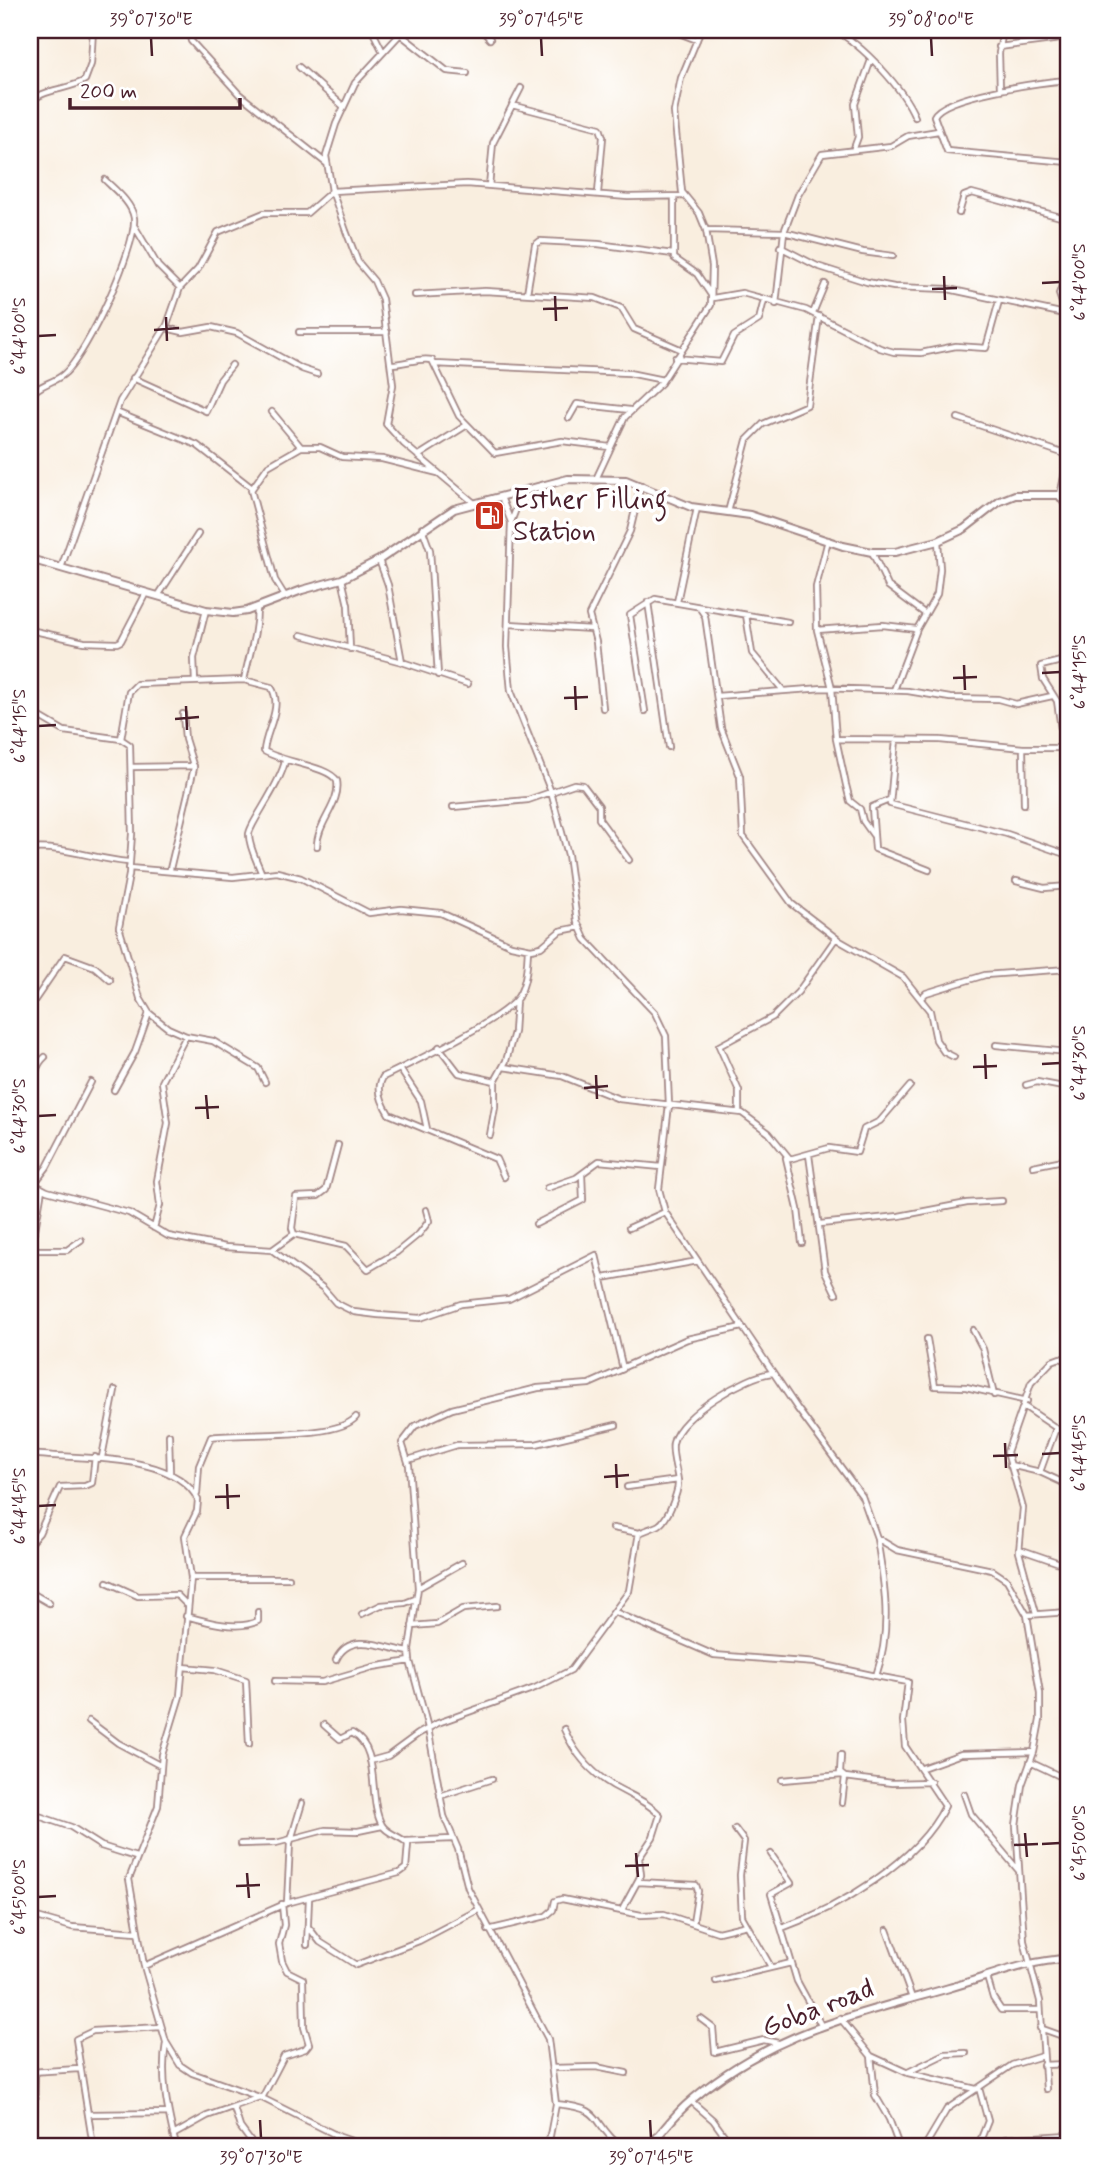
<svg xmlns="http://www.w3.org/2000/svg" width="1098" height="2176" font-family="Mynerve,sans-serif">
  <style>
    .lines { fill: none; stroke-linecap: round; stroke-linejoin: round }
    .street-casing { stroke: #a28685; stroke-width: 8 }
    .secondary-casing { stroke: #a28685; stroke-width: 10 }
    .street { stroke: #fff; stroke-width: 4.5 }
    .secondary { stroke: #fff; stroke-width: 6 }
    .ticks { fill: none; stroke: #4a1f2b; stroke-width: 2.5 }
    .labels { text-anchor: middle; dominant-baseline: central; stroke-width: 7; stroke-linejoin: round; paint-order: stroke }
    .poi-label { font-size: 28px; fill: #4a1f2b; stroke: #fff; text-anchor: start }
    .street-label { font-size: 28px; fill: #4a1f2b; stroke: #fff }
    .neatline { fill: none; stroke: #4a1f2b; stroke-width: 2.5 }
    .ticks-label { font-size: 18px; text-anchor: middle; fill: #4a1f2b }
  </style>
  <rect width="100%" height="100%" fill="#fff"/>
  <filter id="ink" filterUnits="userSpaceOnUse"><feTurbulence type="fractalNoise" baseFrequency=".0143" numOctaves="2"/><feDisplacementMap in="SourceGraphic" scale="14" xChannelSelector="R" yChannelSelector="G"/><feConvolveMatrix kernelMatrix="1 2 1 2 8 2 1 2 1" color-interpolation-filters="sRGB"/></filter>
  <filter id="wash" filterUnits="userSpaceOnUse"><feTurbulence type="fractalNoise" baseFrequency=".00686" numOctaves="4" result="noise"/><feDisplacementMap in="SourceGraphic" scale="28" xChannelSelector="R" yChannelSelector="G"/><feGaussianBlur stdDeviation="1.57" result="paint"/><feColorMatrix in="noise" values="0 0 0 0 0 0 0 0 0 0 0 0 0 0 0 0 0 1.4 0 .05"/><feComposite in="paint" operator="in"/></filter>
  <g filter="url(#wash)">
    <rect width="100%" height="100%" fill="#f9eedf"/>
  </g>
  <g filter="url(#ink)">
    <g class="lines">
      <defs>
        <path id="street" d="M189 30 191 41 239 94 326 163
          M372 30 383 52
          M404 30 355 83 336 124 326 156 332 191 346 231 358 262 374 281 382 299 393 385 386 424 404 444 473 502
          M482 30 490 39
          M671 30 697 40
          M834 30C862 44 903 88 915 117
          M400 34 447 71 467 73
          M999 47 1068 38
          M299 67 343 106
          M1068 80C1043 82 944 95 934 116L947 151 1068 162
          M1000 89 999 53 1003 30
          M30 104C38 89 70 90 85 80L91 64 93 30
          M512 105 600 128 603 137 598 193
          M854 148 858 137 855 104 871 60
          M489 186 493 143 521 88
          M674 198V258L697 274 713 298 742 293 806 310 880 348 894 352 921 353 956 346 986 348 999 301
          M959 213 964 196 972 193 1068 219
          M135 227 158 266 180 288
          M706 230 784 232 863 252 893 256
          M780 247 817 266 867 282 894 287 948 289 1065 314
          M1068 270 1059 294 1068 320
          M527 293 535 245 540 241 598 244 673 254
          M415 295 485 291 595 298 621 308 634 329 680 349
          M776 304 784 232 798 195 822 154 891 146 908 136 938 131
          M813 313 825 284
          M166 328 183 332 211 327 237 333 302 369 317 374
          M299 332H387
          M675 358 721 362 734 336 759 320 764 300
          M391 364C405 364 419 357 432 360L459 416 495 453 562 441 610 447
          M435 364 629 373 663 380
          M30 367V393
          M133 378 206 411 220 380 232 365
          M30 396C40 383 55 383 65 373 87 353 137 247 134 218 132 203 115 190 105 180
          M116 412 197 445 252 488
          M272 412 301 447H320L342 457 382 459 438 473
          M569 418 577 404 630 410
          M958 418 1068 455
          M418 456 467 425
          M597 477 625 417 661 383 711 305 712 266 706 230 699 213 682 192 674 112 681 78 701 30
          M1060 495 1068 459
          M501 497 511 522 507 647 511 691 551 792 568 855 577 921 585 939 655 1013 666 1036 669 1105 659 1189 665 1212 797 1408 862 1496 877 1538 897 1550 992 1570 1007 1580 1027 1615 1040 1693V1720L1034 1752 1022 1785 1016 1825 1024 1941 1040 2001 1046 2089
          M728 512 747 440 763 424 807 405 819 316
          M511 522 523 491
          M422 528 430 550 438 675
          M828 540 816 587 817 630 832 688 836 739 846 785 850 801 860 809 863 821 873 835
          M872 552 888 586 924 613
          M379 560 388 585 402 662
          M61 568 120 401 167 325 180 288 198 269 218 232 264 213H307L332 191 467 184 628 197 684 196
          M342 579 348 605 350 649
          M158 596 198 534
          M285 596 275 580 251 490 268 466 301 447
          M648 602 669 747
          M677 602 697 508
          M699 607 705 616 721 728 740 776 743 836 792 904 840 941 903 977 930 1011 936 1040 944 1052 954 1057
          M746 615 752 653 782 689
          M509 624 592 629
          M30 630 84 642 117 643 121 641 146 593
          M817 630 883 625 916 629
          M301 635 402 662 468 684
          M244 680C249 655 257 633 257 608
          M195 682 194 658 206 610
          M894 690 917 629 937 594 940 569 938 541
          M717 696 823 688 908 691 950 698 998 699 1016 704 1052 696
          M603 708 596 642 589 615 630 531 641 485
          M30 711 64 731 121 739 130 745 132 834 129 875 119 927 140 998 149 1013 168 1028 186 1036 213 1041 258 1068 265 1082
          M645 711 630 615 655 599 788 622
          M121 739 129 692 137 684 244 680 271 687C284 707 265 731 264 751 281 762 329 766 337 781 341 803 317 823 317 846
          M836 739 940 740 1023 748H1068
          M896 740 890 804 1007 834 1068 855
          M1023 748 1024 804
          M1064 749 1057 701 1043 679 1041 666 1061 661 1068 656
          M132 767 194 766
          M30 790H32
          M889 800 872 807 875 849 929 870
          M453 807 528 800 574 784 583 785 599 806V819L629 860
          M30 849C64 846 94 859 128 862
          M129 868 233 877 277 872 301 878 369 913 401 909 441 913 511 945 531 949 541 947 560 931 580 927
          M170 869 194 768 185 739 183 714
          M261 872C257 861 249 847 249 835 248 826 281 784 285 761
          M1016 881 1044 888 1068 886
          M921 998 926 993 985 975 1068 969
          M30 1007 65 956 95 967 110 980
          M996 1045 1068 1052
          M439 1047 459 1073 495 1081
          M503 1067 562 1076 619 1099 742 1113 769 1133 790 1159 829 1148 857 1152 864 1129 880 1121 910 1086
          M400 1069 421 1101 427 1129
          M30 1082C38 1075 34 1066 45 1057
          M1026 1085 1037 1082 1068 1088
          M114 1090 135 1052 149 1013
          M739 1112V1091L719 1046 773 1017 798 992 836 938
          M490 1135 495 1107V1081L506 1061 514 1032 516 1000
          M338 1145 326 1190 318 1196 296 1197 292 1228 294 1234 346 1246 368 1269 397 1252 419 1234 429 1221 426 1210
          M809 1155 825 1271 836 1294
          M786 1158 798 1209 802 1243
          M1033 1166 1068 1159
          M504 1177 496 1159 389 1114C382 1103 376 1088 383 1077 410 1064 504 1019 518 997 527 983 527 964 528 949
          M30 1182 47 1191 129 1213 168 1236 225 1247 272 1250 323 1288 336 1303 354 1312 378 1315 420 1318 461 1304 509 1299 596 1255 623 1369 589 1384 538 1388 452 1409 415 1426 402 1443 409 1465 418 1588 409 1649 410 1661 428 1728 444 1816 458 1849 468 1888 548 2039 556 2104 548 2146
          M34 1184 47 1167 91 1082
          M547 1188 576 1178 599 1161 661 1167
          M536 1224 583 1200 582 1174
          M820 1224 899 1216 967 1203 1002 1201
          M154 1228 160 1205 157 1181 168 1123 162 1082 186 1036
          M629 1228 665 1212
          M32 1250H67L81 1240
          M272 1250 294 1234
          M30 1259 42 1189
          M603 1278 698 1261
          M973 1330 983 1349 994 1395
          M927 1339 935 1386 966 1387 1027 1401
          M624 1367 687 1339 742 1327
          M1025 1407 1068 1436
          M169 1435 170 1474
          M30 1454C74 1460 175 1451 198 1500L197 1511 185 1536 191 1578 180 1696 162 1755 158 1806 129 1879 144 1966 166 2042 180 2065 192 2073 262 2098 340 2137 366 2146
          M102 1457 115 1390
          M408 1460 457 1445 536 1444 616 1425
          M1010 1465 1040 1472 1068 1485
          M1040 1472 1056 1428
          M627 1487 678 1480
          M197 1494 199 1466 211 1437C242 1432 337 1440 356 1417
          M613 1528 639 1533
          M30 1543 39 1533 60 1487 85 1486 92 1483 95 1457
          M1019 1549 1068 1566
          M191 1578H289
          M107 1582 138 1596 177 1595 186 1604
          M418 1588 462 1563
          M30 1592 49 1603
          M615 1612 714 1655 816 1663 876 1676
          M1036 1613 1019 1552 1023 1508 1007 1452 1031 1383 1052 1361 1060 1358 1068 1361
          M362 1614 381 1605 405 1603 415 1599
          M1027 1615 1068 1612
          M186 1616C207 1622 238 1631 258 1621V1612
          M412 1626 437 1624 463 1609 497 1606
          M336 1660C350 1630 384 1648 409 1652
          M183 1667 215 1670 246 1680 249 1744
          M275 1681 322 1682 373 1667 410 1661
          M89 1721 118 1743 161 1766
          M564 1729C576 1757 596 1778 623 1791 636 1798 650 1804 660 1815L653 1837 639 1858 641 1875 622 1910
          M841 1755 840 1773 845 1777 892 1783 931 1782
          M370 1761 388 1756 418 1734 438 1723 535 1688 571 1670 629 1591 639 1533C646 1530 653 1528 659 1525 668 1519 679 1491 678 1481 677 1469 671 1455 673 1443 679 1415 747 1375 773 1373
          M1030 1762 1068 1780
          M922 1768 961 1754 1034 1752
          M782 1780 842 1775
          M964 1794 971 1814 1019 1871
          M440 1796 492 1779
          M842 1803 845 1777
          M30 1813 71 1827 101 1846 136 1857
          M735 1829 744 1841 740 1875 742 1916 771 1967
          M406 1841 452 1839
          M241 1844 276 1843 325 1830 358 1831 382 1826
          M771 1854 791 1883 771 1894 797 1981 821 2025
          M638 1882 696 1885 698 1891 693 1923
          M287 1903 290 1843 302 1803
          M30 1915 72 1927 137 1932
          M782 1928C838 1908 918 1862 945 1806L905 1746 903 1721 908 1682 876 1676C892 1629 885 1586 877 1539
          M310 1929 320 1942 356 1965 419 1941 478 1910
          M488 1930 546 1916 553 1910 555 1901 562 1899 641 1915 664 1914 718 1932 747 1925
          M887 1930 912 1998
          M307 1945 309 1898
          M1066 1959V1917
          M144 1966 287 1903 399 1873 406 1868 408 1844C401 1836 387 1834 382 1825 367 1799 382 1749 352 1733L340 1739 324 1725
          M987 1977 993 1998 1001 2010H1040
          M716 1981 791 1963
          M840 2018 871 2056 908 2073 976 2089
          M701 2019 713 2028 715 2052 764 2040 778 2043
          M1040 2028 1068 2038
          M166 2043C160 2077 168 2113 176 2146
          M871 2056 875 2095 889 2119 899 2146
          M1043 2065 1068 2064
          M552 2068 596 2067 626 2073
          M30 2072 79 2069
          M908 2072 945 2054 966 2053
          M262 2098 284 2056 305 2049 309 2044 304 2027 303 1979 287 1971 282 1961 279 1944 284 1925 282 1904
          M691 2101 713 2120 732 2146
          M556 2104C607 2109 589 2120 620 2146
          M234 2108 240 2127 254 2146
          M89 2114 168 2113
          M30 2134 34 2119 35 2071
          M173 2135 207 2116 260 2097
          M93 2146 76 2039 93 2031 161 2027
          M335 2146 340 2137
          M925 2146 947 2109 1012 2065 1042 2056
          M978 2146 988 2121 979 2088
          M994 2146 1005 2139 1068 2135"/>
        <path id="secondary" d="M30 559 206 610 233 613 247 611 302 590 342 579 379 560 454 509 568 479 626 480 691 507 750 515 843 546 872 552H895L938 541 964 529 1000 501 1015 495H1059L1068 507
          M650 2146C661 2133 672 2118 685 2106 763 2035 852 2016 949 1988 988 1977 1028 1960 1068 1959"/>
      </defs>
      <!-- street casing -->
      <use href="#street" class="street-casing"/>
      <!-- secondary casing -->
      <use href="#secondary" class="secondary-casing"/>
      <!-- street -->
      <use href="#street" class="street"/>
      <!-- secondary -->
      <use href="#secondary" class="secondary"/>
    </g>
  </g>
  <!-- ticks -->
  <path class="ticks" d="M151 38 152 56M541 38 542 56M931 38 932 56M944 276 945 300M1042 283 1060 282M932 289 957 288M555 296 556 321M543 309 568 308M166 317 167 341M154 330 179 328M38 336 56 335M964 665 965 690M1042 673 1060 672M953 678 977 677M575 686 576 710M564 698 588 697M186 706 187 730M175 719 199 717M38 726 56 725M985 1054 986 1079M1042 1064 1060 1063M973 1067 997 1066M596 1075 597 1099M584 1088 608 1086M206 1095 208 1119M195 1108 219 1107M38 1116 56 1115M1005 1443 1006 1468M1042 1454 1060 1453M993 1456 1018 1455M616 1464 617 1488M604 1477 629 1475M227 1484 228 1509M215 1497 240 1496M38 1506 56 1505M1025 1833 1027 1857M1042 1844 1060 1843M1014 1845 1038 1844M636 1853 638 1877M625 1866 649 1865M247 1873 249 1898M236 1886 260 1885M38 1897 56 1896M260 2120 261 2138M650 2120 651 2138"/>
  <!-- icons -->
  <defs>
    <symbol id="fuel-square" viewBox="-11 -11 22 22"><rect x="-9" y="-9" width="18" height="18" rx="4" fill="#c8321e" stroke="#fff"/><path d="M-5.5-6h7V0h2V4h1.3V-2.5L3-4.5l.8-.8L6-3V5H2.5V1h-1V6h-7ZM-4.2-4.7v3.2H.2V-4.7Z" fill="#fff"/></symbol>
  </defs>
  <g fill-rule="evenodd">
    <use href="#fuel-square" x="472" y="498" width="35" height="35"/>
  </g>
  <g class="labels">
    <!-- poi labels -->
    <g class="poi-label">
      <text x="513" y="500">Esther Filling<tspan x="513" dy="32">Station</tspan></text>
    </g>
    <!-- street labels -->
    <g class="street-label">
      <text transform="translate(818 2009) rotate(-21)">Goba road</text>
    </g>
  </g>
  <!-- margin -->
  <rect width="1098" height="2176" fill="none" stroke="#fff" stroke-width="77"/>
  <!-- scale -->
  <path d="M70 98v10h170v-10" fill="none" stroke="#4a1f2b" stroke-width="3.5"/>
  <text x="80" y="98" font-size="21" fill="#4a1f2b" stroke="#ffffff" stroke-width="5" paint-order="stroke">200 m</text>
  <rect x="38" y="38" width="1022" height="2100" class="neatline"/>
  <g class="ticks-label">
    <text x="151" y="25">39°07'30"E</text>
    <text x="541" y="25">39°07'45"E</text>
    <text x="931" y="25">39°08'00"E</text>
    <text transform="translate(1079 282) rotate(-90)" y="6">6°44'00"S</text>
    <text transform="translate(19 336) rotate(-90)" y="6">6°44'00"S</text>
    <text transform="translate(1079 672) rotate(-90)" y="6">6°44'15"S</text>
    <text transform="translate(19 726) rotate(-90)" y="6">6°44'15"S</text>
    <text transform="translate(1079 1063) rotate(-90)" y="6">6°44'30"S</text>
    <text transform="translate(19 1116) rotate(-90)" y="6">6°44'30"S</text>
    <text transform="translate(1079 1453) rotate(-90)" y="6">6°44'45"S</text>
    <text transform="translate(19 1506) rotate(-90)" y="6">6°44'45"S</text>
    <text transform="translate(1079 1843) rotate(-90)" y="6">6°45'00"S</text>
    <text transform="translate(19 1897) rotate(-90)" y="6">6°45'00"S</text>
    <text x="261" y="2163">39°07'30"E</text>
    <text x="651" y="2163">39°07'45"E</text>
  </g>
</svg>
